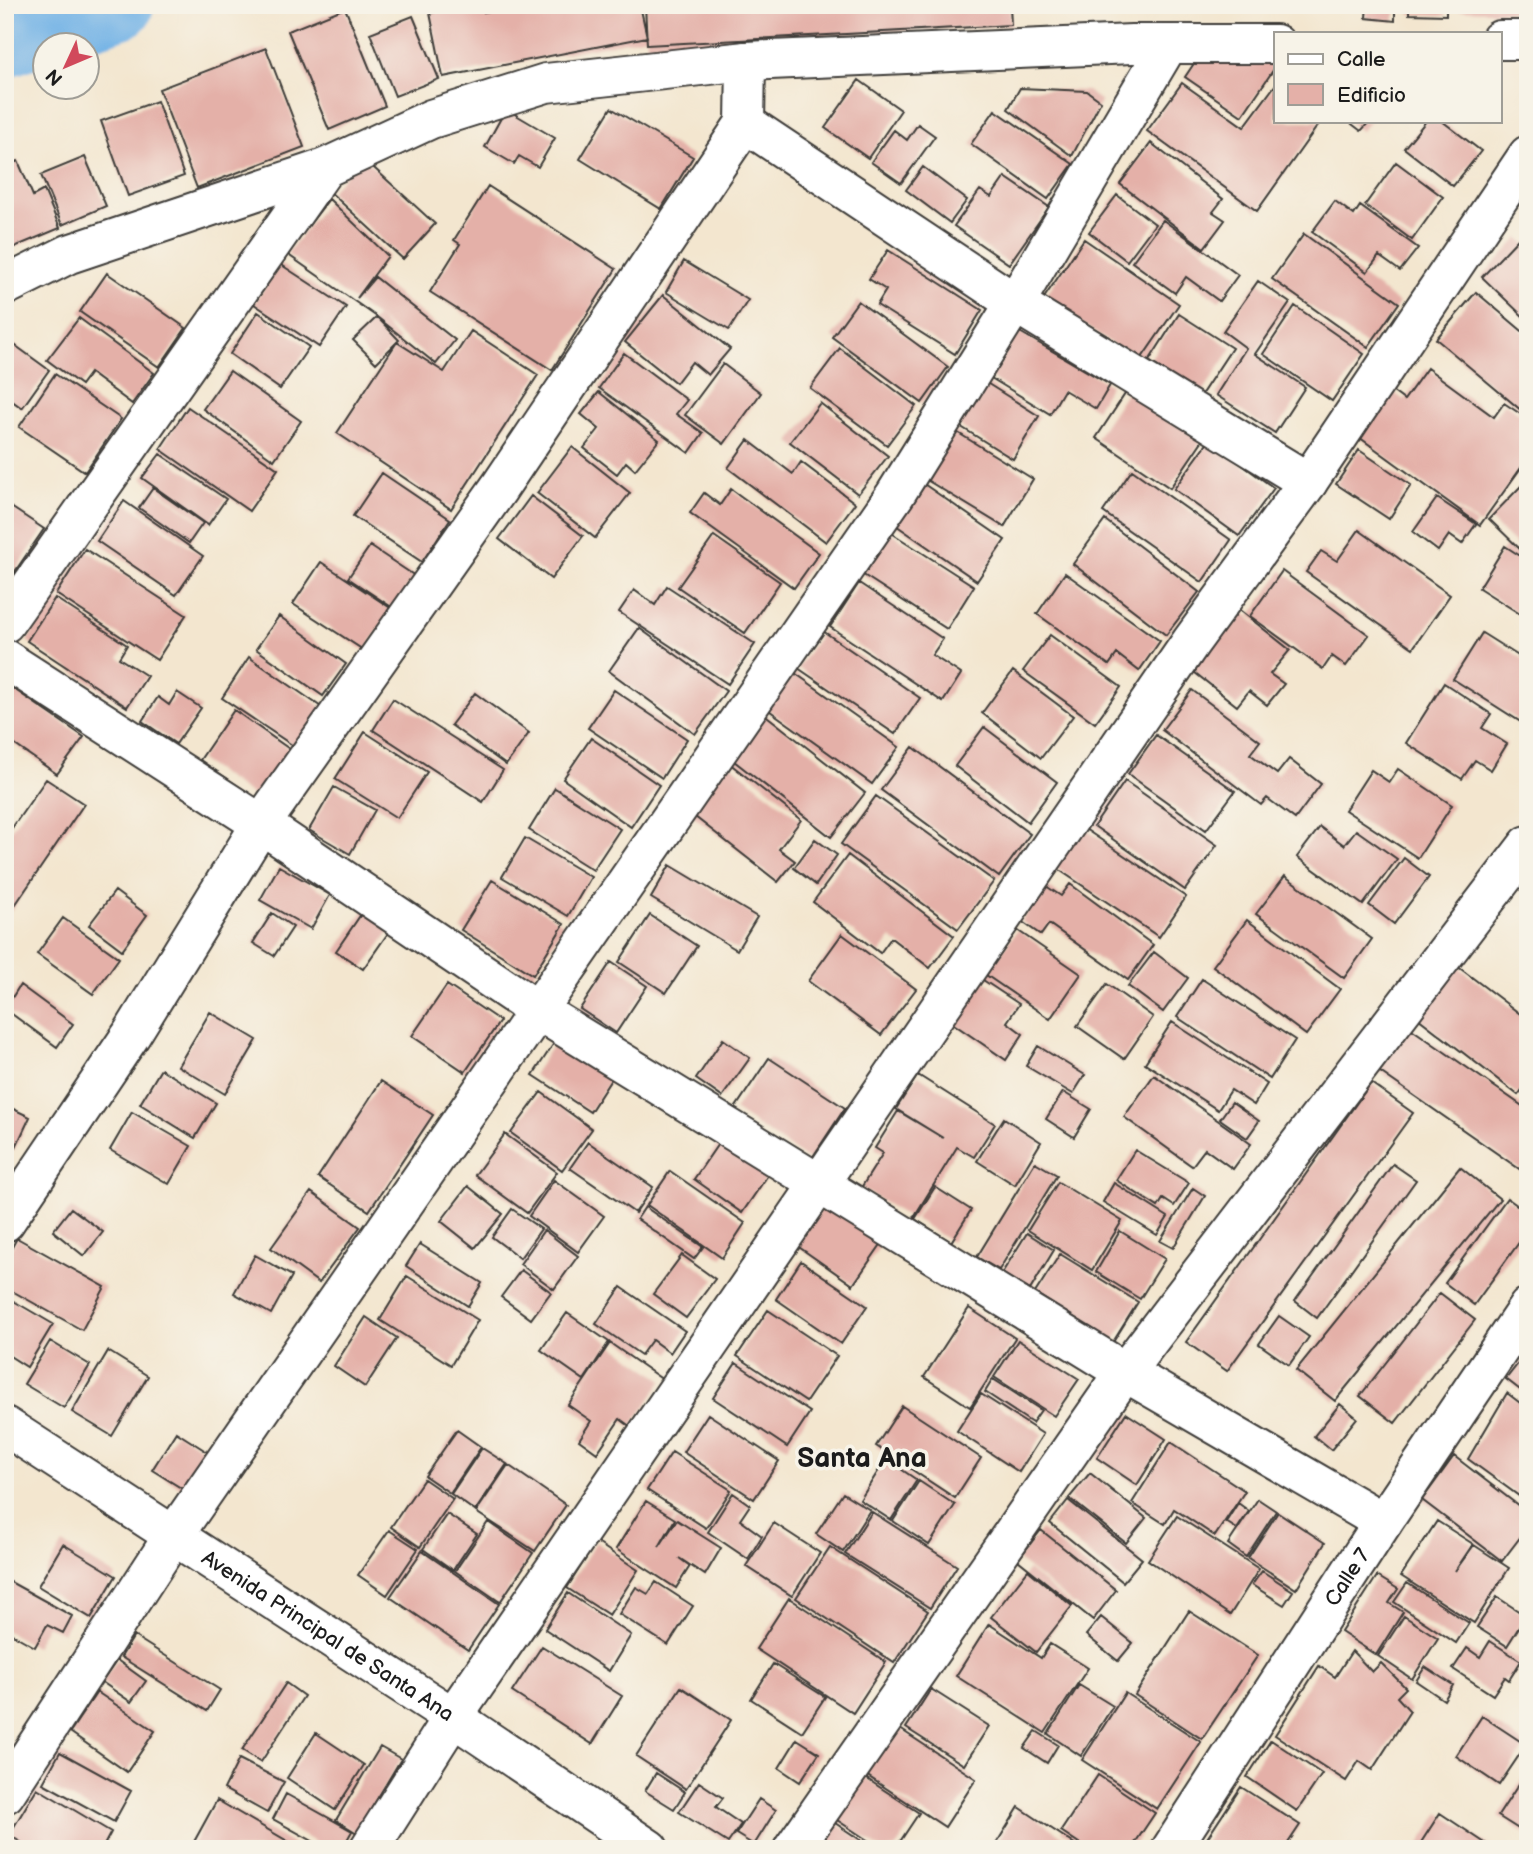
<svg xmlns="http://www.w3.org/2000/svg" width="1533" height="1854" font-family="'Balsamiq Sans',sans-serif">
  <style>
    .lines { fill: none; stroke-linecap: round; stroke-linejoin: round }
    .river { stroke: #72b2e6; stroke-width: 68 }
    .building { fill: #e4b0a8 }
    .minor-casing { stroke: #3c3a37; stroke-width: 42 }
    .minor { stroke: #fff; stroke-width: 38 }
    .labels { text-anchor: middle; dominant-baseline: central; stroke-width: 7; stroke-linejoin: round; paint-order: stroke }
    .street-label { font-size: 21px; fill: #1c1c1c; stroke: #f7f3e8 }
    .district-label { font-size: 28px; font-weight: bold; fill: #1c1c1c; stroke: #f7f3e8 }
  </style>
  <rect width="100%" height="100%" fill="#f7f3e8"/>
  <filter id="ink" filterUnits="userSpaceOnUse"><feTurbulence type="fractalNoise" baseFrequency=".0143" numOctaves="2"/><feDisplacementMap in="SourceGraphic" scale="14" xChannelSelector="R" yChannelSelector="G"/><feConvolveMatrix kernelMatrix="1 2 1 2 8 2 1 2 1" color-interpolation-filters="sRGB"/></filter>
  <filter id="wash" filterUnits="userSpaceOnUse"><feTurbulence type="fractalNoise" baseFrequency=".00686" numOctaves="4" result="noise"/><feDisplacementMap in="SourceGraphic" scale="28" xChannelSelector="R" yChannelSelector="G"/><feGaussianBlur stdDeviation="1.57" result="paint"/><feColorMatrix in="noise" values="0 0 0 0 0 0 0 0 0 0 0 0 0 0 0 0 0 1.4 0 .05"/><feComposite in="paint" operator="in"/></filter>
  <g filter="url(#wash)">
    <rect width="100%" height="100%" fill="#f3e6cf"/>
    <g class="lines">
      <!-- river -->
      <path class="river" d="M5 43 120 5"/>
    </g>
    <g id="blocks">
      <!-- building -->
      <path class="building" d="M469 5H482L484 12 518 5H640L647 37 443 77 430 13Z
        M645 5H1010L1011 25 647 45Z
        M1314 5H1357V8H1314Z
        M1367 5H1395V21L1366 18Z
        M1409 5H1446V15L1409 14Z
        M1454 5H1528V12L1454 10Z
        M345 8 385 106 329 130 288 31Z
        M413 16 439 79 395 96 370 33Z
        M266 48 304 147 197 188 159 89Z
        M1197 59 1276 64V66L1242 116 1185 77Z
        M859 80 901 110 868 158 825 128Z
        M1182 83 1244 127 1276 84V121H1321L1257 211 1147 131Z
        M1020 88 1087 91 1101 101 1072 156 1008 109Z
        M157 101 184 176 128 196 101 121Z
        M611 108 693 157 661 209 580 159Z
        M506 109 555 138 538 167 519 156 514 164 485 147Z
        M995 110 1073 164 1048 199 971 144Z
        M1348 121H1370L1361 131Z
        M1426 121H1442L1481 151 1453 186 1404 148Z
        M918 124 935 136 901 183 871 162 894 130 907 140Z
        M1151 143 1223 199 1213 212 1225 220 1204 248 1120 184Z
        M85 157 106 206 62 225 41 175Z
        M362 157 435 224 403 259 330 192Z
        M18 161 33 196 44 190 60 228 5 251V167Z
        M1396 162 1443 197 1412 240 1365 205Z
        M923 167 967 200 950 223 906 190Z
        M1005 177 1049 207 1009 264 954 226 980 190 991 197Z
        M488 186 616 269 552 370 430 292 460 244 454 240Z
        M1117 195 1155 224 1127 261 1089 232Z
        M329 199 388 256 357 298 375 277 455 340 436 364 377 317 399 340 397 342 444 372 471 331 538 375 451 509 337 433 397 342 376 363 353 340 377 317 287 254Z
        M1335 201 1354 215 1360 206 1418 248 1400 271 1379 256 1367 272 1312 232Z
        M1163 220 1238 275 1219 301 1186 277 1175 293 1132 262Z
        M1304 234 1399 303 1368 347 1272 279Z
        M1519 238 1528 246V321L1482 277Z
        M1084 239 1179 304 1139 362 1044 298Z
        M888 250 982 310 955 354 877 305 886 290 869 279Z
        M684 261 748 300 729 330 666 292Z
        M280 264 346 307 319 347 254 304Z
        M107 273 186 328 159 367 80 312Z
        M1258 281 1290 303 1255 354 1305 387 1275 433 1216 395 1246 348 1223 331Z
        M1476 292 1528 336V416L1436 339Z
        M663 295 730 349 708 375 692 362 676 383 625 342Z
        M858 301 948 367 922 403 832 337Z
        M1295 306 1364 354 1332 401 1263 354Z
        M258 312 309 347 280 389 230 354Z
        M1179 314 1232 348 1201 395 1149 361Z
        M79 318 154 373 132 404 90 373 81 385 47 360Z
        M1018 331 1110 385 1096 409 1064 390 1050 414 991 378Z
        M5 338 49 370 22 408 8 398 5 402Z
        M840 348 916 406 887 445 810 388Z
        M624 353 687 400 676 414 703 433 689 453 599 388Z
        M723 364 761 393 724 444 685 415Z
        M1427 368 1494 417 1504 403 1528 419V458L1480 525 1352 432 1385 386 1404 400Z
        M230 371 301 421 274 460 203 409Z
        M55 374 121 419 85 472 19 427Z
        M985 382 1039 416 1013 459 958 425Z
        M1129 388 1204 438 1170 488 1096 438Z
        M599 392 659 440 635 470 626 462 617 474 584 448 599 429 581 414Z
        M820 403 888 456 858 494 790 442Z
        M188 407 278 469 249 511 160 449Z
        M955 431 1033 479 1004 527 925 479Z
        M748 440 793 474 801 462 855 503 826 542 728 468Z
        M1209 441 1274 488 1239 536 1174 489Z
        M572 447 630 493 595 538 537 493Z
        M1359 450 1411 485 1389 519 1336 484Z
        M160 454 226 499 208 525 142 478Z
        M1132 470 1231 540 1202 582 1103 512Z
        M382 473 450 519 422 562 353 516Z
        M918 480 1005 540 977 581 890 521Z
        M1522 485 1528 491V549L1524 553 1489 519Z
        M153 488 203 523 189 543 139 508Z
        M731 489 819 553 794 588 690 513 704 493 720 505Z
        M531 496 583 536 551 579 499 539Z
        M1437 498 1476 524 1462 544 1449 535 1438 551 1413 532Z
        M124 501 203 556 176 595 97 541Z
        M5 503 44 529 5 586Z
        M1105 520 1199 592 1166 635 1073 564Z
        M1359 530 1450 595 1413 648 1306 572 1321 551 1337 561Z
        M890 532 974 586 947 629 862 574Z
        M714 536 780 582 745 633 678 587Z
        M370 546 415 576 393 608 348 578Z
        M1505 546 1528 561V619L1479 588Z
        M85 549 186 615 157 660 56 594Z
        M321 562 392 609 365 651 293 604Z
        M1282 571 1369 635 1346 666 1332 656 1323 669 1250 616Z
        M1065 573 1160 641 1139 671 1117 654 1109 665 1037 614Z
        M859 583 943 639 932 655 961 674 943 702 830 627Z
        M667 586 755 644 728 684 619 612 634 590 655 605Z
        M55 598 127 645 119 658 147 676 127 707 27 641Z
        M1237 608 1290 650 1270 674 1284 684 1267 705 1249 691 1237 706 1189 668Z
        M279 616 346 664 323 696 256 649Z
        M639 628 726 691 695 734 609 671Z
        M823 631 920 698 895 734 798 668Z
        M1482 633 1528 662V717L1524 724 1453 679Z
        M1050 635 1121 687 1095 723 1023 671Z
        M249 657 324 709 298 749 222 698Z
        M792 671 899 747 872 784 766 708Z
        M1013 671 1073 716 1041 758 982 713Z
        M5 683 84 737 57 774 5 738Z
        M1444 683 1491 714 1482 728 1507 744 1491 770 1475 760 1462 779 1406 743Z
        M614 690 687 739 662 778 588 728Z
        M1192 690 1260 741 1250 754 1277 774 1289 759 1321 784 1295 819 1267 798 1261 805 1162 730Z
        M177 692 201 708 176 744 142 721 158 697 169 705Z
        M475 693 529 733 506 765 451 725Z
        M393 699 503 770 483 802 373 730Z
        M234 710 295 753 262 802 200 760Z
        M763 713 865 793 831 837 729 757Z
        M984 727 1057 782 1028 822 955 766Z
        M365 732 427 772 397 818 335 779Z
        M1156 735 1235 791 1206 830 1128 774Z
        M591 738 659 785 631 827 563 779Z
        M913 747 1030 834 999 877 881 790Z
        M724 759 801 820 779 849 795 861 778 882 685 809Z
        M1398 769 1452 805 1418 858 1345 810 1371 770 1389 782Z
        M46 779 84 804 9 914 5 912V838Z
        M1125 781 1217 845 1185 890 1094 826Z
        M334 787 375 810 350 854 309 830Z
        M555 788 620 829 593 870 529 830Z
        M876 796 994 881 958 929 841 844Z
        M1082 827 1186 897 1159 937 1055 867Z
        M1320 827 1344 845 1356 830 1397 859 1363 905 1297 857Z
        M525 838 591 877 568 916 502 877Z
        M815 839 837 855 816 885 794 868Z
        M848 855 954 936 930 968 891 938 880 953 813 902Z
        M1404 858 1429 877 1394 924 1369 905Z
        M670 865 757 917 737 950 651 898Z
        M279 866 330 895 311 929 260 900Z
        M1285 876 1372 939 1344 978 1256 914Z
        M492 880 564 924 533 975 461 930Z
        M1070 884 1153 945 1128 980 1049 924 1041 935 1021 921 1046 886 1061 896Z
        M115 891 147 915 122 950 89 925Z
        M366 907 393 926 363 969 336 951Z
        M272 913 293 927 274 956 253 943Z
        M650 915 697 946 666 993 619 962Z
        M63 918 119 958 93 994 37 954Z
        M1247 920 1340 989 1306 1035 1213 966Z
        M1017 930 1081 974 1050 1019 986 975Z
        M842 934 916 989 881 1035 808 981Z
        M1154 952 1188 978 1163 1012 1128 986Z
        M611 962 647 986 616 1033 580 1009Z
        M1457 966 1528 1020V1082L1518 1095 1418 1018Z
        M971 972 1019 1004 1007 1022 1023 1034 1006 1060 942 1016Z
        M1202 979 1295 1040 1270 1079 1177 1017Z
        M1107 984 1153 1017 1124 1059 1077 1026Z
        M20 985 73 1024 57 1047 5 1009Z
        M447 985 500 1021 465 1072 412 1036Z
        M210 1012 257 1040 225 1094 178 1066Z
        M1172 1022 1267 1084 1254 1105 1231 1090 1218 1110 1145 1063Z
        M1403 1023 1528 1110V1175L1373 1067Z
        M560 1034 617 1070 590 1112 533 1075Z
        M723 1039 750 1058 722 1097 696 1079Z
        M1038 1046 1085 1075 1073 1094 1026 1066Z
        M769 1058 845 1108 810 1161 734 1110Z
        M161 1069 216 1103 195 1138 140 1104Z
        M918 1075 995 1124 974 1157 957 1147 912 1220 861 1188 883 1153 875 1148 898 1111 943 1138 896 1109Z
        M1154 1075 1251 1144 1233 1169 1205 1149 1192 1166 1124 1117Z
        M381 1081 433 1115 369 1211 318 1177Z
        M1371 1083 1413 1113 1227 1371 1186 1342Z
        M541 1092 592 1129 562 1170 511 1133Z
        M1063 1092 1091 1109 1074 1137 1046 1119Z
        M1232 1102 1259 1121 1247 1138 1220 1119Z
        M5 1105 30 1117 14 1151 5 1146Z
        M132 1112 191 1146 169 1184 110 1150Z
        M1004 1118 1041 1142 1015 1185 977 1161Z
        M505 1134 557 1172 527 1213 475 1175Z
        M720 1141 768 1175 742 1213 694 1179Z
        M588 1142 653 1187 635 1213 570 1168Z
        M1135 1150 1189 1183 1174 1206 1163 1199 1158 1207 1116 1180Z
        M1035 1162 1057 1175 999 1270 977 1257Z
        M1393 1164 1416 1180 1317 1318 1295 1301Z
        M1460 1167 1500 1199 1335 1401 1296 1370Z
        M670 1171 745 1223 722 1258 647 1205Z
        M554 1180 604 1216 578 1252 529 1216Z
        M1058 1182 1122 1221 1092 1270 1028 1230Z
        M1114 1183 1168 1217 1157 1235 1103 1202Z
        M468 1186 503 1214 475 1248 441 1221Z
        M935 1187 971 1210 951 1242 915 1219Z
        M1193 1188 1205 1196 1173 1248 1160 1241Z
        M311 1192 360 1227 319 1283 271 1248Z
        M1507 1198 1528 1213V1230L1474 1305 1445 1283Z
        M825 1204 882 1243 853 1285 796 1245Z
        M645 1207 703 1247 694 1259 637 1219Z
        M71 1208 103 1232 84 1256 53 1231Z
        M512 1209 541 1229 520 1258 492 1237Z
        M544 1230 578 1256 554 1289 520 1264Z
        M1120 1231 1165 1259 1140 1299 1096 1272Z
        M1027 1233 1054 1250 1030 1290 1002 1273Z
        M17 1238 105 1287 82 1330 5 1287V1260Z
        M420 1244 482 1283 468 1306 406 1266Z
        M1060 1254 1138 1302 1113 1342 1035 1293Z
        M255 1255 292 1276 271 1314 234 1293Z
        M682 1255 715 1279 686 1318 653 1294Z
        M801 1261 867 1306 841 1344 776 1299Z
        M521 1270 551 1292 531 1319 501 1297Z
        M407 1276 478 1320 451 1365 380 1320Z
        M621 1287 685 1331 670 1353 652 1340 641 1355 596 1324Z
        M1440 1293 1475 1320 1395 1423 1360 1396Z
        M5 1296 53 1324 27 1367 5 1353Z
        M969 1308 1015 1338 970 1407 924 1377Z
        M768 1310 837 1356 806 1402 737 1356Z
        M567 1313 609 1342 584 1380 541 1350Z
        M1279 1316 1309 1337 1289 1365 1259 1344Z
        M366 1317 397 1338 365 1387 334 1366Z
        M1018 1340 1079 1379 1054 1416 994 1377Z
        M50 1341 90 1365 64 1408 24 1384Z
        M610 1343 663 1380 631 1427 620 1419 597 1453 579 1440 591 1421 568 1405Z
        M108 1351 148 1376 112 1436 72 1412Z
        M1528 1351V1396L1506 1379Z
        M736 1363 810 1412 787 1447 713 1398Z
        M993 1379 1041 1410 1032 1423 985 1392Z
        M1507 1393 1528 1409V1484L1519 1496 1468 1459Z
        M981 1394 1043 1434 1019 1472 957 1431Z
        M1340 1404 1357 1418 1331 1450 1314 1436Z
        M902 1406 981 1458 955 1498 876 1446Z
        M1126 1413 1166 1439 1137 1485 1097 1458Z
        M708 1414 779 1461 754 1499 683 1452Z
        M457 1430 481 1447 450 1493 425 1476Z
        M176 1432 209 1453 186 1491 152 1470Z
        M1171 1442 1245 1491 1215 1536 1174 1509 1165 1524 1132 1503Z
        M482 1448 507 1464 475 1511 451 1494Z
        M672 1452 731 1490 706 1528 647 1490Z
        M1454 1456 1528 1513V1527L1502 1561 1422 1500Z
        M886 1459 917 1480 891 1520 860 1500Z
        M508 1465 566 1505 535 1551 476 1512Z
        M1090 1473 1146 1518 1126 1543 1069 1498Z
        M424 1479 453 1499 420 1547 391 1527Z
        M919 1481 955 1505 929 1545 893 1521Z
        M733 1493 750 1505 740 1520 762 1536 748 1559 708 1532Z
        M843 1493 870 1510 843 1552 816 1534Z
        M1258 1499 1276 1511 1246 1557 1228 1544Z
        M1068 1500 1142 1559 1123 1582 1050 1523Z
        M646 1501 675 1519 659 1547 677 1520 721 1548 705 1575 679 1558 690 1566 676 1588 616 1549Z
        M1238 1503 1249 1511 1237 1529 1226 1522Z
        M872 1512 957 1566 930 1608 845 1554Z
        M1278 1512 1325 1543 1296 1589 1248 1558Z
        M447 1514 477 1534 453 1570 423 1549Z
        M1177 1516 1259 1569 1230 1615 1148 1560Z
        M1437 1521 1473 1544 1455 1571 1474 1545 1509 1568 1474 1623 1401 1576Z
        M488 1522 533 1553 500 1602 455 1571Z
        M774 1523 820 1553 792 1596 746 1566Z
        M389 1530 418 1549 387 1595 358 1575Z
        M1041 1530 1116 1590 1093 1620 1018 1560Z
        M596 1542 638 1570 609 1615 567 1588Z
        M63 1544 116 1576 91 1618 38 1586Z
        M830 1547 928 1611 894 1663 796 1598Z
        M422 1551 499 1604 468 1650 390 1597Z
        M1028 1570 1072 1606 1036 1652 991 1617Z
        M1262 1571 1293 1591 1284 1605 1252 1585Z
        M1377 1576 1398 1589 1389 1603 1403 1612 1376 1655 1341 1632Z
        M5 1579 72 1616 63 1633 47 1625 35 1647 5 1630Z
        M656 1582 693 1606 668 1645 619 1614 636 1587 648 1594Z
        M1407 1583 1469 1623 1456 1643 1394 1602Z
        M568 1593 631 1635 609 1671 545 1629Z
        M1497 1597 1526 1616 1507 1646 1477 1627Z
        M789 1598 886 1662 853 1713 756 1649Z
        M1189 1611 1258 1655 1202 1739 1135 1695Z
        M1404 1616 1438 1638 1412 1679 1378 1656Z
        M1101 1617 1133 1643 1118 1661 1086 1635Z
        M989 1624 1041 1658 1050 1644 1088 1668 1045 1733 956 1676Z
        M134 1636 220 1690 207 1711 121 1657Z
        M1490 1641 1521 1661 1509 1680 1505 1677 1493 1695 1453 1669 1467 1648 1480 1657Z
        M542 1646 622 1696 592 1744 512 1692Z
        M1352 1651 1372 1672 1381 1663 1406 1688 1397 1697 1410 1711 1372 1770 1359 1761 1346 1781 1275 1735 1319 1666 1335 1677Z
        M117 1660 146 1681 131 1702 102 1682Z
        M773 1664 825 1697 802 1732 751 1699Z
        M1425 1667 1453 1685 1444 1700 1416 1681Z
        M286 1683 304 1696 261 1762 242 1750Z
        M1079 1685 1113 1706 1081 1756 1048 1734Z
        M681 1687 731 1720 686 1789 636 1756Z
        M931 1689 989 1726 964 1765 906 1728Z
        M97 1692 155 1731 127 1772 70 1732Z
        M1125 1693 1201 1742 1157 1809 1082 1760Z
        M1482 1716 1526 1745 1499 1785 1456 1756Z
        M891 1723 976 1779 945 1827 860 1771Z
        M1036 1731 1058 1745 1047 1763 1024 1748Z
        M316 1733 364 1765 335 1810 287 1778Z
        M797 1739 819 1753 800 1782 779 1768Z
        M1271 1740 1322 1774 1297 1811 1247 1777Z
        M380 1747 401 1759 357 1833 336 1820Z
        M60 1752 131 1791 114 1822 43 1783Z
        M239 1759 284 1782 267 1813 224 1789Z
        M1528 1770V1835L1498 1816Z
        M656 1773 685 1792 674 1809 645 1791Z
        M858 1773 919 1813 895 1849H881L831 1816Z
        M1098 1775 1155 1813 1131 1849H1088L1061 1831Z
        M699 1782 723 1798 716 1807 741 1824 728 1843 679 1812Z
        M1241 1787 1300 1825 1284 1849H1200Z
        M37 1788 111 1832 102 1849H32L9 1835Z
        M286 1794 352 1831 342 1849H327L273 1819Z
        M759 1799 776 1810 754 1845 736 1834Z
        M217 1800 301 1849H190Z
        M1019 1807 1082 1849H993Z
        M1440 1813 1494 1849H1427L1420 1844Z
        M829 1819 874 1849H810Z"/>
    </g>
  </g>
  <g filter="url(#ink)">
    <use href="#blocks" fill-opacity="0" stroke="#3c3a37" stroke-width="2"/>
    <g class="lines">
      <defs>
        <g id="minor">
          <path d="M1500 40H1528"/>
          <path d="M745 123 1015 303 1308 482"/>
          <path d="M5 286 69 254 325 168 431 119 546 83 746 61 1132 44H1276"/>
          <path d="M5 623 325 168"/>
          <path d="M5 659 261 824 537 1010 1125 1372 1383 1522"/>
          <path d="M5 1222 131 1035 261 824 499 488 745 123 746 61"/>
          <path id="s1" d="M5 1426 453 1717 649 1849"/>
          <path d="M5 1794 174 1535 895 495 1015 303 1168 45"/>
          <path d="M369 1849 453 1717 1191 642 1308 482 1528 155"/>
          <path d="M793 1849 1125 1372 1528 845"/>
          <path id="s2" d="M1171 1849 1383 1522 1528 1307"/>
        </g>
      </defs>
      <!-- minor casing -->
      <use href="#minor" class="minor-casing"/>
      <!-- minor -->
      <use href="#minor" class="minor"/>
    </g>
  </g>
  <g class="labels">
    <!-- street labels -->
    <g class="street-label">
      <text stroke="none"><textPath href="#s2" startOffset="324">Calle 7</textPath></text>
      <text stroke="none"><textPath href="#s1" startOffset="385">Avenida Principal de Santa Ana</textPath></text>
    </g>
    <!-- district labels -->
    <g class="district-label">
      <text x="862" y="1458">Santa Ana</text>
    </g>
  </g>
  <!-- margin -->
  <rect width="1533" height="1854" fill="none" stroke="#f7f3e8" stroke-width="28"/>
  <!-- legend -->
  <rect x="1274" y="32" width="228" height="91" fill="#f7f3e8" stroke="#9f9d96" stroke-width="2"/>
  <rect x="1288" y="54" width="35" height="10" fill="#ffffff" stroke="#9f9d96" stroke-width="2"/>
  <text x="1337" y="66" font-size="21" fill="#1c1c1c">Calle</text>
  <rect x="1288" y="84" width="35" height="21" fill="#e4b0a8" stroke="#9f9d96" stroke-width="2"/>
  <text x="1337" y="102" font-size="21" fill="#1c1c1c">Edificio</text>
  <!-- north arrow -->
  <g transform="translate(66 66) rotate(226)"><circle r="33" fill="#f7f3e8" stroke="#9f9d96" stroke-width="2"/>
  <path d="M0-5L12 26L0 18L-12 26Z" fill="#d1495b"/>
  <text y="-10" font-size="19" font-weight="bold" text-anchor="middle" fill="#1c1c1c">N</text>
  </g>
</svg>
